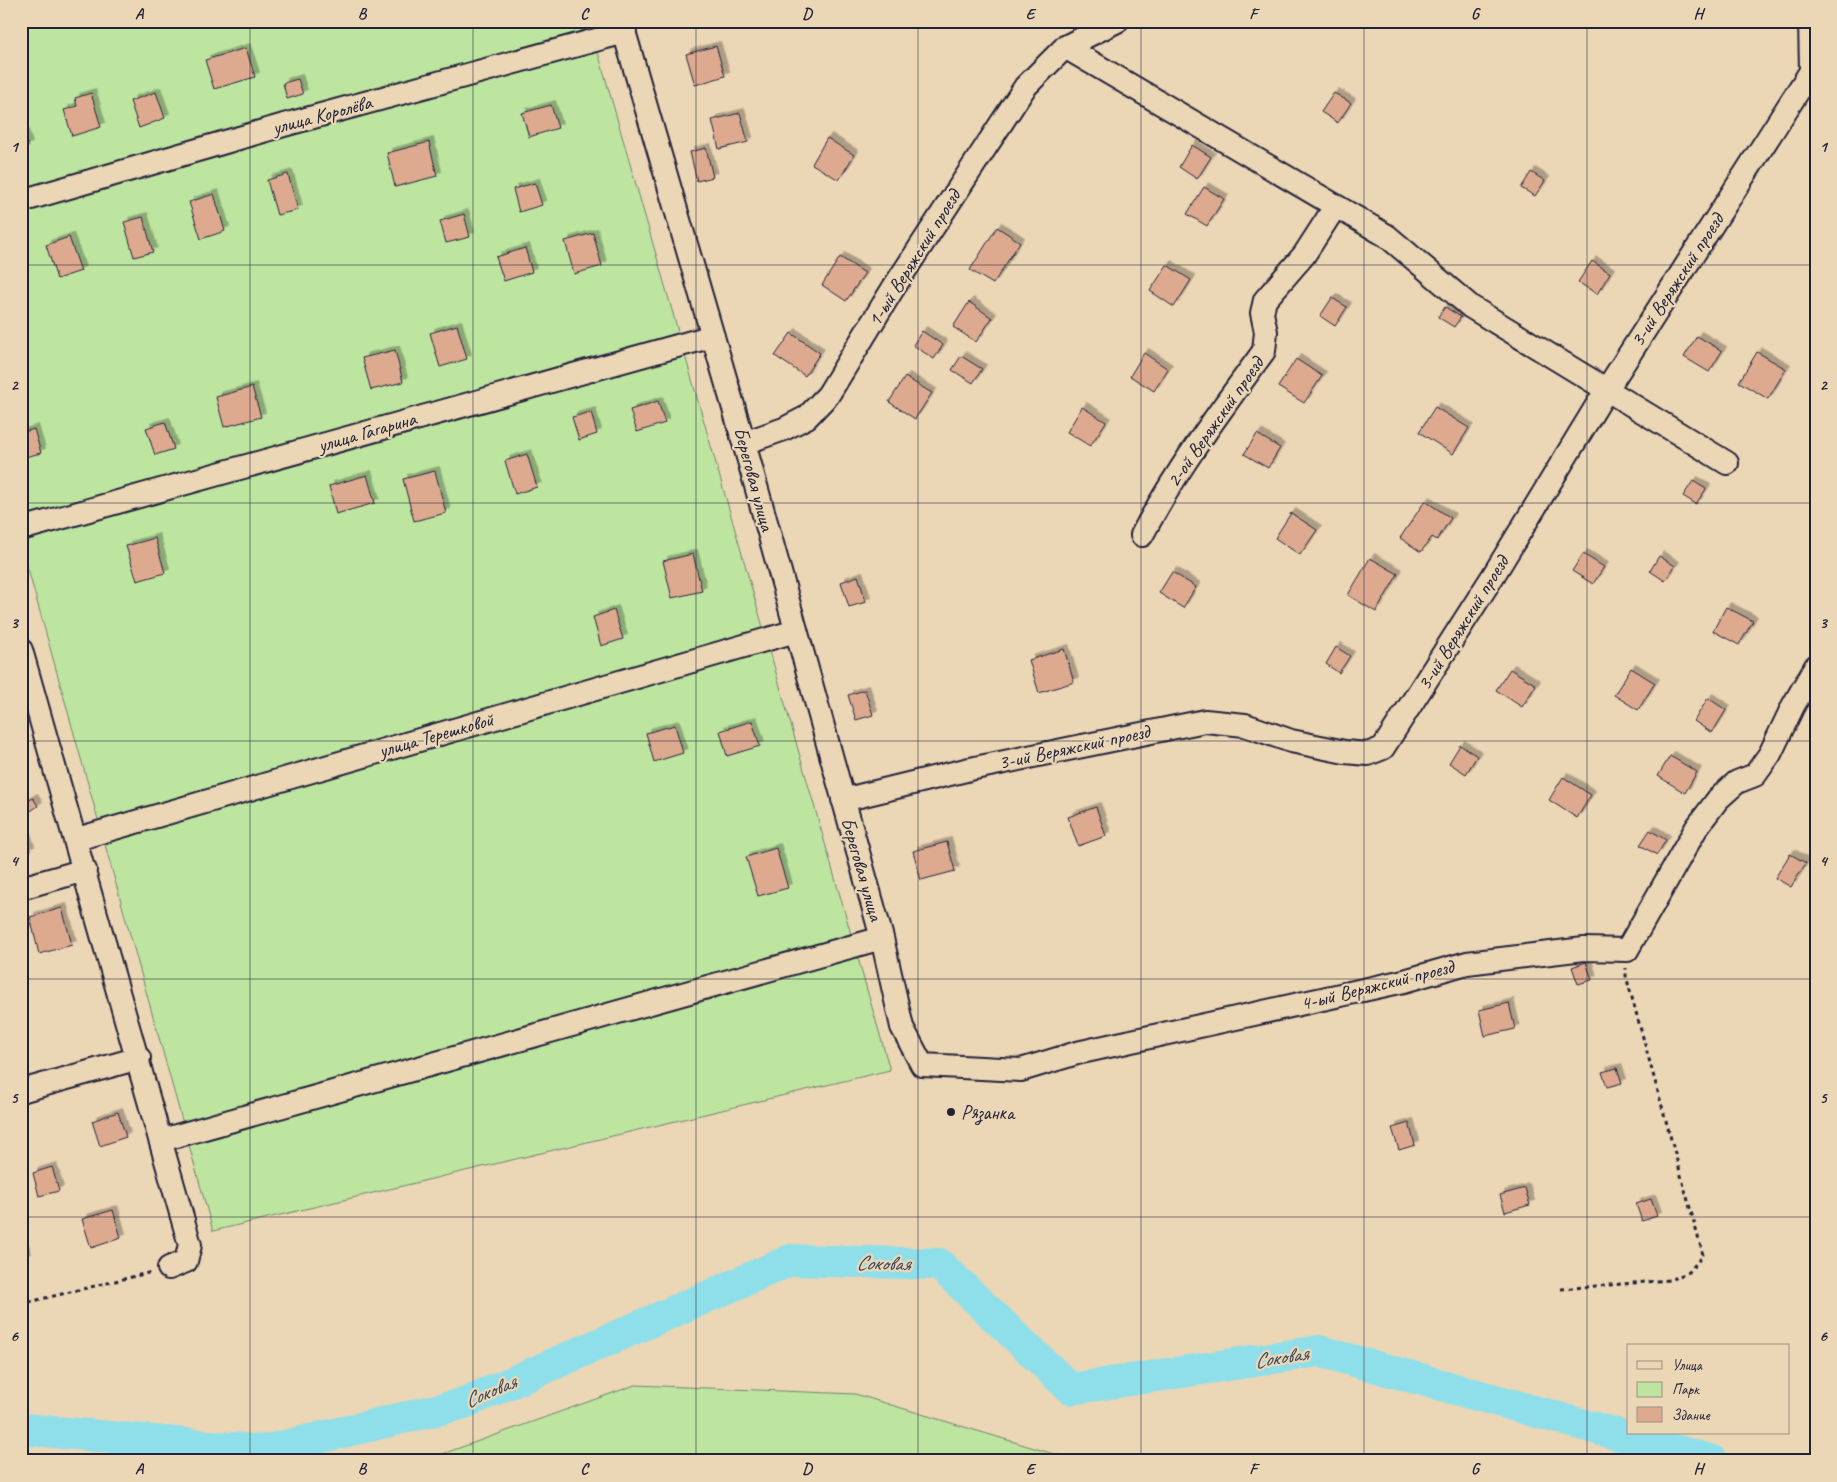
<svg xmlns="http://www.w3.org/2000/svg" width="1837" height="1482" font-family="Caveat,sans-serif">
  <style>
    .green { fill: #bde5a0; stroke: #70846e }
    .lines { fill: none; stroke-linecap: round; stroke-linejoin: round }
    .river { stroke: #8fdfea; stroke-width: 32 }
    .building { fill: #ddaa90; stroke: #22223b; filter: url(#shadow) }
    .minor-casing { stroke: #22223b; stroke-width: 26 }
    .path { stroke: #22223b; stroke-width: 3; stroke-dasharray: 4 4; stroke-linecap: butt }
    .minor { stroke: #ebd6b5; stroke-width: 22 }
    .grid { fill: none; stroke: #22223b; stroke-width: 1; stroke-opacity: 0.55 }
    .poi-dot { fill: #22223b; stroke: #ebd6b5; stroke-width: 2 }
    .labels { text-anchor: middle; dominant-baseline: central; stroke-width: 4.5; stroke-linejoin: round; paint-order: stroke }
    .street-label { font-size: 20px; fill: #22223b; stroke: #ebd6b5 }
    .poi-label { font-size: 20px; fill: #22223b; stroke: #ebd6b5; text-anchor: start }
    .water-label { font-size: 21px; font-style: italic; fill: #38485e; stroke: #ebd6b5 }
    .neatline { fill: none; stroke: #22223b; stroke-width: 2 }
    .grid-label { font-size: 16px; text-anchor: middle; font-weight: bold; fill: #22223b }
  </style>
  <defs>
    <filter id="shadow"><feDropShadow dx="4.5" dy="-4.5" stdDeviation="0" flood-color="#0004"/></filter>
  </defs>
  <rect width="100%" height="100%" fill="#ebd6b5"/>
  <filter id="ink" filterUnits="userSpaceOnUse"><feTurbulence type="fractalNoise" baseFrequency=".02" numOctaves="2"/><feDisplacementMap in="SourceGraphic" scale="10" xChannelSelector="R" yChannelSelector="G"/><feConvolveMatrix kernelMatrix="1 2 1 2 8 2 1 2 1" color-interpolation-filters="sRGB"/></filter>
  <g filter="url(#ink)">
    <!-- green -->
    <path class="green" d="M21 21H589L890 1070 213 1231 21 544Z
      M635 1385 855 1394 1077 1461H423Z"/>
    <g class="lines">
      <!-- river -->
      <path class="river" d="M21 1429 263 1451 462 1404 791 1260 939 1264 1071 1389 1319 1351 1713 1461"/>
    </g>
    <!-- building -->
    <path class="building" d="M420 21H442L421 27Z
      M716 46 725 76 695 85 686 54Z
      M246 48 255 77 214 89 205 60Z
      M298 79 303 94 287 99 283 83Z
      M156 92 165 118 139 128 130 101Z
      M91 93 101 127 72 136 64 110 77 106 75 98Z
      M1334 93 1351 103 1338 123 1321 112Z
      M551 105 558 128 529 137 522 113Z
      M740 113 748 142 719 149 712 120Z
      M21 123 28 147 21 149Z
      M827 138 854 155 839 180 812 164Z
      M429 142 437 176 395 187 387 153Z
      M1192 145 1211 157 1197 179 1179 167Z
      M706 148 713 177 697 181 690 152Z
      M1531 172 1545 181 1535 196 1521 188Z
      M288 174 298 210 277 215 267 180Z
      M535 183 542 205 519 212 513 189Z
      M1204 187 1224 199 1207 226 1187 214Z
      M214 194 225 231 201 239 189 202Z
      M464 214 470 237 446 243 440 221Z
      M143 217 153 252 134 257 124 222Z
      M997 227 1020 242 993 284 970 270Z
      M593 233 602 266 574 274 565 241Z
      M69 237 81 271 57 279 46 245Z
      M525 248 532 272 504 281 496 257Z
      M840 257 865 273 846 301 822 285Z
      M1592 261 1610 273 1597 294 1578 282Z
      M1167 265 1191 280 1174 307 1150 291Z
      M1332 298 1347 307 1335 326 1320 316Z
      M969 302 992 318 976 342 953 327Z
      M1445 307 1461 317 1454 327 1438 317Z
      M457 325 467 359 440 367 430 333Z
      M922 331 943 345 934 359 913 345Z
      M791 333 820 353 805 376 775 356Z
      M1697 336 1722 351 1709 372 1684 357Z
      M395 350 403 382 371 390 362 358Z
      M1757 352 1786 369 1768 399 1739 382Z
      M1144 353 1168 369 1154 391 1130 376Z
      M961 356 982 369 973 383 952 370Z
      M1296 359 1322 376 1304 403 1278 387Z
      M905 377 932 393 915 419 889 402Z
      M252 387 261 417 224 427 216 397Z
      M658 401 665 423 637 432 630 410Z
      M1082 407 1106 422 1090 446 1067 432Z
      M1435 407 1469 428 1453 454 1419 432Z
      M591 412 597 434 579 440 572 417Z
      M165 422 174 449 155 455 146 428Z
      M34 429 41 453 21 458V433Z
      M1257 434 1280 448 1268 468 1244 454Z
      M527 454 537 487 515 494 505 461Z
      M435 471 446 513 414 521 403 479Z
      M367 475 375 503 336 514 329 486Z
      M1693 481 1706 489 1696 504 1683 496Z
      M1425 501 1451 518 1437 540 1432 537 1421 552 1400 538Z
      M1291 513 1317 530 1300 555 1275 538Z
      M155 538 165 573 137 581 126 546Z
      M693 554 702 591 672 598 663 561Z
      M1583 554 1604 567 1593 584 1572 571Z
      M1659 556 1675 566 1665 581 1650 571Z
      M1370 558 1398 574 1376 612 1348 595Z
      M1172 572 1196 587 1183 608 1159 593Z
      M858 576 866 602 849 607 841 582Z
      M1726 607 1753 621 1739 645 1713 631Z
      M614 610 623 639 601 646 593 617Z
      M1336 647 1350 656 1339 673 1326 664Z
      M1064 649 1074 682 1039 693 1029 660Z
      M1631 668 1655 683 1638 710 1614 695Z
      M1510 669 1536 685 1522 707 1496 690Z
      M865 690 873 715 856 720 848 695Z
      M1708 698 1726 710 1712 733 1694 721Z
      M752 721 760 746 727 756 720 731Z
      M675 725 683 753 654 762 646 733Z
      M1460 745 1477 756 1466 774 1449 763Z
      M1670 756 1697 772 1685 793 1658 776Z
      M1563 777 1591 795 1577 818 1549 800Z
      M33 798 38 806 29 812 23 804Z
      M1096 807 1106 836 1078 846 1068 817Z
      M1650 830 1666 840 1657 855 1640 845Z
      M25 834 30 851 21 853V835Z
      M947 842 955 871 921 880 913 851Z
      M776 848 788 888 758 896 746 857Z
      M1790 854 1806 863 1791 887 1775 878Z
      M62 908 72 945 39 954 30 917Z
      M1586 962 1592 980 1578 984 1572 967Z
      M1509 1003 1515 1029 1485 1036 1479 1010Z
      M1617 1068 1622 1083 1607 1087 1602 1072Z
      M118 1112 126 1137 100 1146 92 1121Z
      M1409 1123 1415 1145 1399 1150 1392 1128Z
      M52 1167 59 1191 39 1196 33 1173Z
      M1525 1188 1530 1205 1505 1212 1500 1195Z
      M1651 1199 1657 1216 1642 1221 1636 1204Z
      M113 1210 121 1238 91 1248 82 1219Z
      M21 1241 27 1258 21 1260Z"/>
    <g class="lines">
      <defs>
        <path id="minor" d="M621 21 744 443 882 938 902 1027 922 1065 1021 1070 1077 1053 1404 981 1467 963 1584 949 1627 950 1697 827 1718 799 1737 782 1755 775 1770 754 1793 706 1816 666
          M1065 47 1387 236 1471 307 1727 463
          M21 201 284 125 625 32
          M744 443 784 429 807 417 828 395 894 287 1025 87 1065 47 1117 21
          M21 529 713 336
          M1142 535C1176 470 1220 411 1264 351L1266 332 1262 313 1265 300 1304 255 1335 207
          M21 650 190 1245 186 1261 169 1268
          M843 800 970 769 1205 721 1245 725 1291 741 1345 752 1368 754 1383 748 1493 576 1607 389 1811 71 1810 21
          M77 839 796 631
          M21 888 85 870
          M21 1091 139 1058
          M162 1140 882 938"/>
      </defs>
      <!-- minor casing -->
      <use href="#minor" class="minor-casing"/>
      <!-- path -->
      <path class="path" d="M1561 1289 1670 1280 1689 1272 1703 1255 1626 976V968
        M21 1304 152 1272"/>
      <!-- minor -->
      <use href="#minor" class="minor"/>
    </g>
  </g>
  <!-- grid -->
  <path class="grid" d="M250 21V1461M473 21V1461M696 21V1461M918 21V1461M1141 21V1461M1364 21V1461M1587 21V1461M21 265H1816M21 503H1816M21 741H1816M21 979H1816M21 1217H1816"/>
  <!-- markers -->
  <circle class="poi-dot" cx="951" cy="1112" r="5"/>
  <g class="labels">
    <!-- street labels -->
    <g class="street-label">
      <text transform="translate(322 115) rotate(-15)">улица Королёва</text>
      <text transform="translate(914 258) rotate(-58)">1-ый Веряжский проезд</text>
      <text transform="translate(1677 280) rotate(-57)">3-ий Веряжский проезд</text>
      <text transform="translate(1215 422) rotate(-55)">2-ой Веряжский проезд</text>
      <text transform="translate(367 432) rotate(-16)">улица Гагарина</text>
      <text transform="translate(754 479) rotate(75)">Береговая улица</text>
      <text transform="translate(1463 623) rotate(-58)">3-ий Веряжский проезд</text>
      <text transform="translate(436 735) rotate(-16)">улица Терешковой</text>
      <text transform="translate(1074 747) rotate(-12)">3-ий Веряжский проезд</text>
      <text transform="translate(862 869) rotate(74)">Береговая улица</text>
      <text transform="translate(1377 985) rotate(-14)">4-ый Веряжский проезд</text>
    </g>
    <!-- poi labels -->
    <g class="poi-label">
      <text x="961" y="1112">Рязанка</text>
    </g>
    <!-- water labels -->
    <g class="water-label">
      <text transform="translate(883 1263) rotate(1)">Соковая</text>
      <text transform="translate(1281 1357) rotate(-9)">Соковая</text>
      <text transform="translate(490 1391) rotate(-23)">Соковая</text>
    </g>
  </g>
  <!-- margin -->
  <rect width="1837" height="1482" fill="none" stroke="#ebd6b5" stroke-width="55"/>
  <!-- legend -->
  <rect x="1627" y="1344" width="162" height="90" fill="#ebd6b5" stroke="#9b8e84"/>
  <rect x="1637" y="1361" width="25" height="8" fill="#ebd6b5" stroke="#9b8e84"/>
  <text x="1672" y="1370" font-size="15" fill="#22223b">Улица</text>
  <rect x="1637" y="1382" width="25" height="15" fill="#bde5a0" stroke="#9b8e84"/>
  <text x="1672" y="1394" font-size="15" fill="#22223b">Парк</text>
  <rect x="1637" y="1407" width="25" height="15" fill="#ddaa90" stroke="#9b8e84"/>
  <text x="1672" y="1420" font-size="15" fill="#22223b">Здание</text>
  <rect x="28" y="28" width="1782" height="1426" class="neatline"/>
  <g class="grid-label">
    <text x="139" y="19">A</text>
    <text x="362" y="19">B</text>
    <text x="584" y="19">C</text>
    <text x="807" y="19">D</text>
    <text x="1030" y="19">E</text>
    <text x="1253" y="19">F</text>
    <text x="1475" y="19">G</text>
    <text x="1698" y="19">H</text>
    <text x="14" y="152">1</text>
    <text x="1823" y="152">1</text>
    <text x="14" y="390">2</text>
    <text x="1823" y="390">2</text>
    <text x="14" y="628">3</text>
    <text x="1823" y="628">3</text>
    <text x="14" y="866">4</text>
    <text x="1823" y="866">4</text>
    <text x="14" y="1103">5</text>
    <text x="1823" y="1103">5</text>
    <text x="14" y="1341">6</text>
    <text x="1823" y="1341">6</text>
    <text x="139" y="1474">A</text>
    <text x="362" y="1474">B</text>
    <text x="584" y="1474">C</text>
    <text x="807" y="1474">D</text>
    <text x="1030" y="1474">E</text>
    <text x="1253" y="1474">F</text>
    <text x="1475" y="1474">G</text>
    <text x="1698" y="1474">H</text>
  </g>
</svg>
